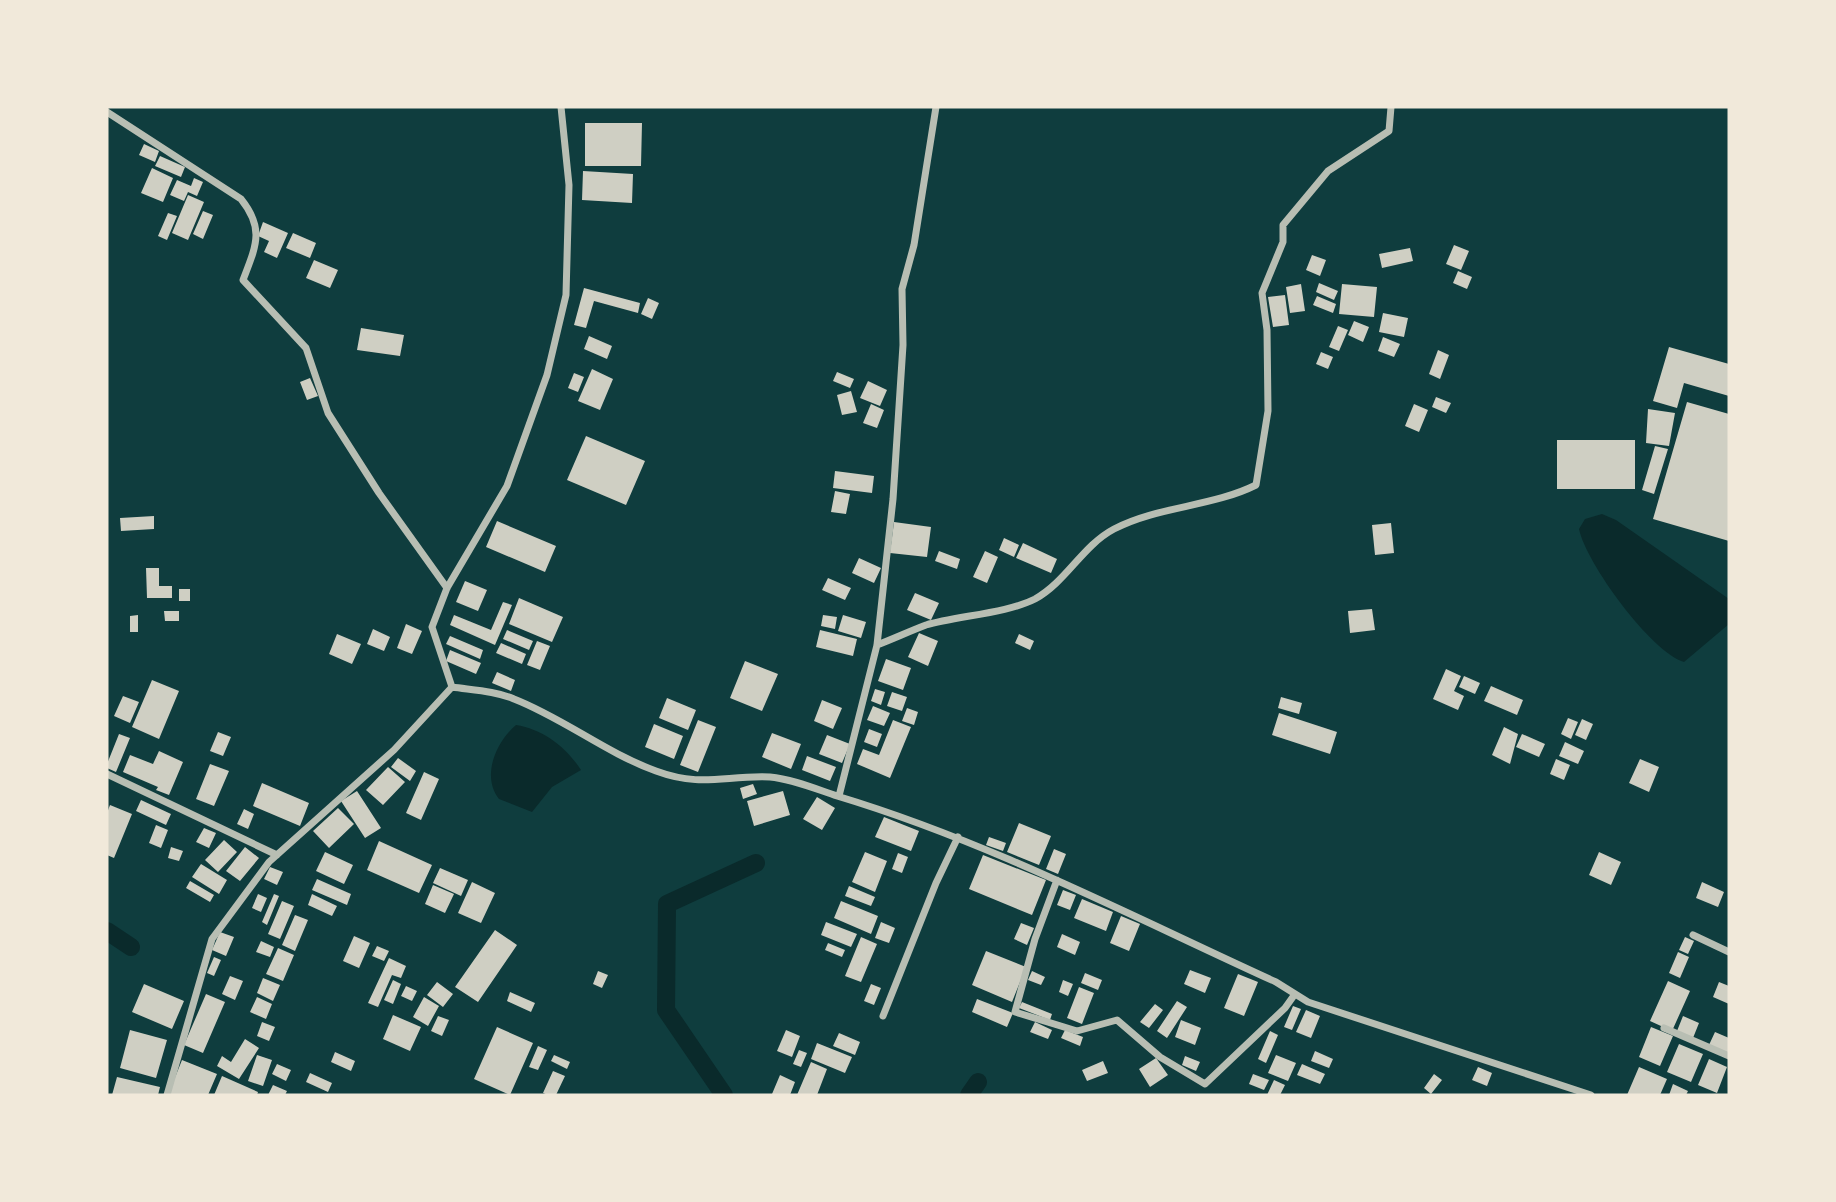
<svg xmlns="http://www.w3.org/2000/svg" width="1836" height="1202" font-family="'Titillium Web',sans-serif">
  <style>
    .water { fill: #0a2a2b }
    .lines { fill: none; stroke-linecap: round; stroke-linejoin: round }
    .canal { stroke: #0a2a2b; stroke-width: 18 }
    .building { fill: #cfcfc3 }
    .minor { stroke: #b8beb3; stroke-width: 7 }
  </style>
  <rect width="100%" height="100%" fill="#0f3d3e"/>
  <!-- water -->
  <path class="water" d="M1602 514 1616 520 1729 599V624L1684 662C1651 652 1586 563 1579 529L1585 519Z
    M516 725C543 729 567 748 581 770L552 787 532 812 499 799C481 776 496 742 516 725Z"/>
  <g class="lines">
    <!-- canal -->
    <path class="canal" d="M107 931 131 947
      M724 1095 666 1010 667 904 756 863
      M969 1095 978 1082"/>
  </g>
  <!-- building -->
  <path class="building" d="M585 123H642L641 166H585Z
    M144 144 159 151 155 162 139 155Z
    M160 156 185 167 181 177 155 166Z
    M152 168 173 178 163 202 141 193Z
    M583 171 633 174 632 203 582 200Z
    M194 178 203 182 197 196 188 192 184 201 170 195 177 180 191 186Z
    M188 195 204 202 188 240 172 233Z
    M203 211 213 215 203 239 193 234Z
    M168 213 177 216 167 240 158 236Z
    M263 222 288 233 277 258 264 252 269 241 258 236Z
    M293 233 316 243 310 258 286 248Z
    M1454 245 1469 251 1461 270 1446 264Z
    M1410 248 1413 261 1382 268 1379 254Z
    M1312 255 1326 260 1320 276 1306 270Z
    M314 260 338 270 330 288 306 278Z
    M1458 271 1472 277 1467 289 1453 283Z
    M1319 283 1338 291 1334 300 1316 292Z
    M1301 284 1305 311 1290 313 1286 287Z
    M1342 284 1377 287 1374 317 1339 314Z
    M584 288 640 303 638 313 594 301 586 328 574 325Z
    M1285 295 1289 325 1273 327 1268 297Z
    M1317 296 1336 304 1333 313 1313 305Z
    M648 298 659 303 652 319 641 314Z
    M1383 313 1408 318 1404 337 1379 332Z
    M1354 321 1369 327 1363 342 1348 335Z
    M1338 326 1348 330 1339 351 1329 347Z
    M361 328 404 335 400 356 357 350Z
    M589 336 612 346 607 359 584 349Z
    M1383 337 1400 344 1394 357 1378 351Z
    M1669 347 1729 364V396L1684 383 1677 408 1653 401Z
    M1438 350 1449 355 1440 379 1429 374Z
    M1321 352 1333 357 1328 369 1316 364Z
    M592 369 613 379 600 410 578 401Z
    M837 372 854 379 850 388 833 381Z
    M574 373 584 377 578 392 568 388Z
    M310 378 318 396 307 400 300 382Z
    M868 381 887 390 880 406 860 398Z
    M851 391 857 412 842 415 837 395Z
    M1436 397 1451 403 1446 413 1432 407Z
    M1687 402 1729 414V541L1653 519Z
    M871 404 884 410 877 428 863 423Z
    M1414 404 1428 410 1419 432 1405 426Z
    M1648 409 1675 413 1669 446 1646 443Z
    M586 436 645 461 626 505 567 480Z
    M1557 440H1635V489H1557Z
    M1655 446 1668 449 1654 494 1642 490Z
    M835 471 874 476 872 493 833 488Z
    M835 491 850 494 846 514 831 512Z
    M154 516V529L121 531 120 518Z
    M497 521 556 546 545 572 486 547Z
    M894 522 931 527 927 557 890 553Z
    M1391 523 1394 553 1375 555 1372 525Z
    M1004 538 1019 545 1014 557 999 550Z
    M1023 543 1057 559 1051 573 1016 558Z
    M939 551 960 559 957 569 935 561Z
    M985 551 998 557 987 583 973 577Z
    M859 558 881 568 874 583 852 573Z
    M146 568H159V586H172V598H147Z
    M828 578 851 588 845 600 822 590Z
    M465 581 487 590 478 611 456 602Z
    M179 589H190V601H179Z
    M915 593 939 603 931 620 907 610Z
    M519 598 563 617 552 642 509 624Z
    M503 602 512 605 495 645 450 625 454 615 491 630Z
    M1372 609 1375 630 1350 633 1348 611Z
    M164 611H179V621H165Z
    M138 615V632H130V616Z
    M823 615 837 617 835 629 821 626Z
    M843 615 866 622 861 638 838 631Z
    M406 624 422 631 412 654 397 648Z
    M373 629 390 637 384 651 367 644Z
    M507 630 533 641 529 650 503 639Z
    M820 630 857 639 853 656 816 647Z
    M919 633 938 641 928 666 908 657Z
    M337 634 361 644 352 664 329 654Z
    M1019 634 1034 641 1030 650 1015 643Z
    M450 636 483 650 480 659 446 644Z
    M537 641 550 646 540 670 527 665Z
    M501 643 526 654 522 664 496 653Z
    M450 650 481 663 476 674 446 661Z
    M886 659 911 668 903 690 878 681Z
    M745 661 778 674 762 711 730 698Z
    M1446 669 1461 676 1454 691 1464 696 1458 710 1433 699Z
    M497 672 515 680 511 691 492 683Z
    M1464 676 1480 683 1475 694 1459 687Z
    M152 680 179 691 159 739 132 727Z
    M1491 686 1523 700 1517 715 1484 701Z
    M875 689 885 692 881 705 871 701Z
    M892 692 907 697 902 711 887 706Z
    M123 696 139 702 130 723 114 716Z
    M1281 697 1302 703 1299 714 1278 708Z
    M667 698 696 710 688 730 659 718Z
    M822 700 842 708 833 729 814 721Z
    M873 706 890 713 884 726 867 720Z
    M907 708 918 712 914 725 902 721Z
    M1279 713 1337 732 1330 754 1272 735Z
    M1568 718 1578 722 1571 739 1561 734Z
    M1582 719 1593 724 1586 740 1575 735Z
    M698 720 716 727 698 772 680 765Z
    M893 720 911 727 890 778 857 764 863 749 879 755Z
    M654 724 683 736 674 759 645 747Z
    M1504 727 1518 734 1510 764 1492 755Z
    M869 729 882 734 877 747 864 742Z
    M218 732 231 737 223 756 210 751Z
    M772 733 801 744 791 769 762 757Z
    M119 734 130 738 116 772 107 768V764Z
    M1522 734 1545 744 1539 757 1516 747Z
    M827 735 850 744 842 763 819 754Z
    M1565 742 1584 751 1578 764 1559 756Z
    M159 751 183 762 169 795 156 790 158 787 123 772 130 755 153 764Z
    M807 756 836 767 830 781 802 770Z
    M398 758 416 771 410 781 391 767Z
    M1556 759 1570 765 1564 780 1550 774Z
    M1640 759 1659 767 1649 792 1629 783Z
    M210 764 229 771 214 806 196 799Z
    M388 767 405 782 383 805 366 790Z
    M424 772 439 779 421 820 406 813Z
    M262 783 309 803 300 826 253 806Z
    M753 784 757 794 743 799 740 788Z
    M357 791 381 828 365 838 341 801Z
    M783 791 790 815 754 826 747 801Z
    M817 797 835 808 822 830 803 819Z
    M141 800 171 814 166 825 136 811Z
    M110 805 132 814 114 858 107 855V813Z
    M338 808 354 824 329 848 313 831Z
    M244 809 254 814 248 829 237 824Z
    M884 817 919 831 911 851 875 837Z
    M1019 823 1051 836 1039 865 1007 852Z
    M156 825 168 830 161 848 149 843Z
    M204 828 216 833 209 848 196 842Z
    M989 837 1006 843 1003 851 986 845Z
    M224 840 237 852 218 872 205 860Z
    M379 841 432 865 419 893 367 870Z
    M171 847 183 851 179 861 168 858Z
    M245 847 259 858 240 881 226 871Z
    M1054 849 1066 854 1058 874 1046 869Z
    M325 852 353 865 344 884 316 871Z
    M865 852 887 861 875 892 852 882Z
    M1599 852 1621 862 1611 885 1589 875Z
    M898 853 908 857 902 873 892 869Z
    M983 855 1046 880 1032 915 969 889Z
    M201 864 227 880 219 894 192 877Z
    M270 867 283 872 277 885 264 879Z
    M440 868 468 880 461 896 433 883Z
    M317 879 351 894 347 905 312 890Z
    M190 881 214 895 210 902 186 888Z
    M472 882 495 893 481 923 458 913Z
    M1702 882 1724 892 1718 907 1696 898Z
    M433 885 454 894 445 913 425 904Z
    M849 886 875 897 871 906 845 896Z
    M1063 890 1076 895 1070 910 1057 905Z
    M258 894 267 898 261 912 252 908Z
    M274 894 279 896 267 925 262 922Z
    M312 894 337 906 332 916 308 905Z
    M1082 899 1113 912 1106 931 1074 918Z
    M282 901 294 906 280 939 268 934Z
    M841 901 878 916 871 934 834 918Z
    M295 915 308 920 295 951 282 945Z
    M1121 916 1140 924 1129 951 1110 943Z
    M826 922 857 934 851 947 821 935Z
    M881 922 895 928 889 943 875 938Z
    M1021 923 1034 928 1027 945 1014 939Z
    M495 930 517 945 478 1002 455 987Z
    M220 932 234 937 226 956 212 950Z
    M1062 934 1080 942 1075 955 1057 947Z
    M354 936 370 943 359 968 343 961Z
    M861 937 877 944 861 982 845 976Z
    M1685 937 1694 941 1688 954 1679 950Z
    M261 941 274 947 270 957 256 952Z
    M828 943 845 950 842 957 825 950Z
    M377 946 389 951 384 961 372 956Z
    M278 948 294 955 283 981 266 974Z
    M986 951 1026 967 1012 1002 972 985Z
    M1678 952 1689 957 1680 978 1669 973Z
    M214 957 221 960 214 976 207 973Z
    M389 958 406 966 401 978 392 975 378 1007 368 1003Z
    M1190 970 1211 978 1205 993 1184 984Z
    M598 971 608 975 602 988 593 984Z
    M1032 971 1045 977 1041 985 1028 980Z
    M1085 973 1102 980 1098 990 1081 983Z
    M1238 974 1258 982 1244 1016 1224 1008Z
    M230 976 243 981 235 1000 222 994Z
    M263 978 280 985 273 1001 257 993Z
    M393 980 401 984 393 1004 384 1000Z
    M1063 980 1073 984 1068 996 1059 992Z
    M1668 981 1690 991 1672 1031 1650 1021Z
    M437 982 453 994 443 1007 427 995Z
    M1719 982 1729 986V1004L1713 997Z
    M144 984 184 1001 172 1029 132 1012Z
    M871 984 881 988 874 1005 864 1001Z
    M406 986 417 991 412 1001 401 996Z
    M1079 987 1094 993 1082 1024 1067 1018Z
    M510 992 535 1003 531 1012 507 1001Z
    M206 994 225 1002 203 1053 184 1045Z
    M257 997 272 1004 266 1019 250 1012Z
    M424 997 439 1006 428 1026 413 1017Z
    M977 999 1013 1013 1007 1027 972 1012Z
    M1177 1001 1187 1007 1167 1038 1157 1031Z
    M1022 1002 1052 1014 1050 1020 1019 1008Z
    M1155 1004 1163 1010 1149 1028 1140 1022Z
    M1293 1006 1301 1009 1292 1030 1284 1027Z
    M1306 1010 1320 1016 1311 1038 1296 1032Z
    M393 1015 421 1027 410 1051 383 1039Z
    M438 1016 449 1020 442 1036 431 1031Z
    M1683 1016 1699 1023 1693 1038 1677 1031Z
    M1181 1020 1201 1028 1195 1045 1175 1037Z
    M262 1022 275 1027 269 1041 257 1036Z
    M1035 1022 1052 1030 1048 1039 1030 1032Z
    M497 1027 533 1043 510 1095 474 1079Z
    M1651 1027 1673 1036 1660 1066 1639 1057Z
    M130 1030 167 1040 156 1078 120 1068Z
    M786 1030 800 1036 792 1057 777 1051Z
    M1065 1030 1083 1037 1080 1046 1061 1038Z
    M1270 1031 1278 1035 1266 1063 1258 1059Z
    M1715 1032 1729 1038V1054L1709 1045Z
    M839 1033 860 1042 855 1055 833 1046Z
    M245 1039 259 1048 239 1079 217 1066 222 1056 231 1062Z
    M817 1043 852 1057 845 1073 811 1059Z
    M1679 1044 1703 1054 1691 1082 1667 1072Z
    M538 1046 547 1050 538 1070 529 1067Z
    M799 1050 807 1053 801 1067 793 1064Z
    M1315 1051 1333 1059 1329 1068 1311 1061Z
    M335 1052 355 1061 351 1071 331 1062Z
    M257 1055 272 1060 263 1086 248 1081Z
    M554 1055 570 1062 567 1069 551 1061Z
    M1276 1055 1296 1063 1288 1081 1268 1073Z
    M1185 1056 1200 1062 1196 1071 1182 1065Z
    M1156 1058 1168 1075 1150 1087 1139 1069Z
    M1709 1059 1727 1067 1717 1093 1698 1085Z
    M182 1060 217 1074 208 1095H168Z
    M1103 1061 1108 1073 1087 1081 1082 1070Z
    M811 1062 827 1069 817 1095H797Z
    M277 1064 291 1070 286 1081 272 1074Z
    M1302 1064 1325 1074 1320 1084 1297 1075Z
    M1478 1067 1492 1073 1487 1086 1472 1080Z
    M1639 1067 1667 1079 1660 1095H1627Z
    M553 1071 565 1076 556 1095H548L543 1093Z
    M310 1073 332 1083 328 1092 306 1082Z
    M1253 1074 1269 1080 1264 1090 1249 1084Z
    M1434 1074 1442 1080 1431 1094 1424 1088Z
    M780 1075 795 1082 790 1095 772 1094Z
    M222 1076 258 1092 257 1095H214Z
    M117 1077 160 1087 158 1095H112Z
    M1274 1080 1285 1085 1280 1095H1267Z
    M1673 1084 1688 1091 1686 1095H1669Z
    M273 1085 287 1091 285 1095H268Z"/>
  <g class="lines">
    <!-- minor -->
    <path class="minor" d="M107 112 241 199C265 229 256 246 243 280L306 348 328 413 379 493 447 588
      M877 645C893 639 910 631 926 625 957 616 1008 613 1035 599 1067 581 1082 546 1114 529 1158 506 1212 507 1256 485L1268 411 1267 330 1262 293 1283 242V225L1328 171 1389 131 1391 107
      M452 687C472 690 496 691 514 699 563 718 606 753 656 771 702 788 725 775 770 777 792 779 816 789 837 796 990 842 1131 916 1276 982L1308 1002 1591 1095
      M107 774 277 855
      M839 796 877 645 893 499 903 345 902 289 914 245 936 107
      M1057 880 1035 939 1015 1012 1077 1031 1117 1020 1160 1057 1205 1084 1285 1008 1295 994
      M1693 935 1729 952
      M883 1016 936 883 958 837
      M1664 1028 1729 1056
      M167 1095 212 939 269 862 394 750 452 687 432 627 447 588 507 486 547 375 566 295 569 185 561 107"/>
  </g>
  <!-- border -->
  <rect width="1836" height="1202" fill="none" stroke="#f1e9da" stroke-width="217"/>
</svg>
